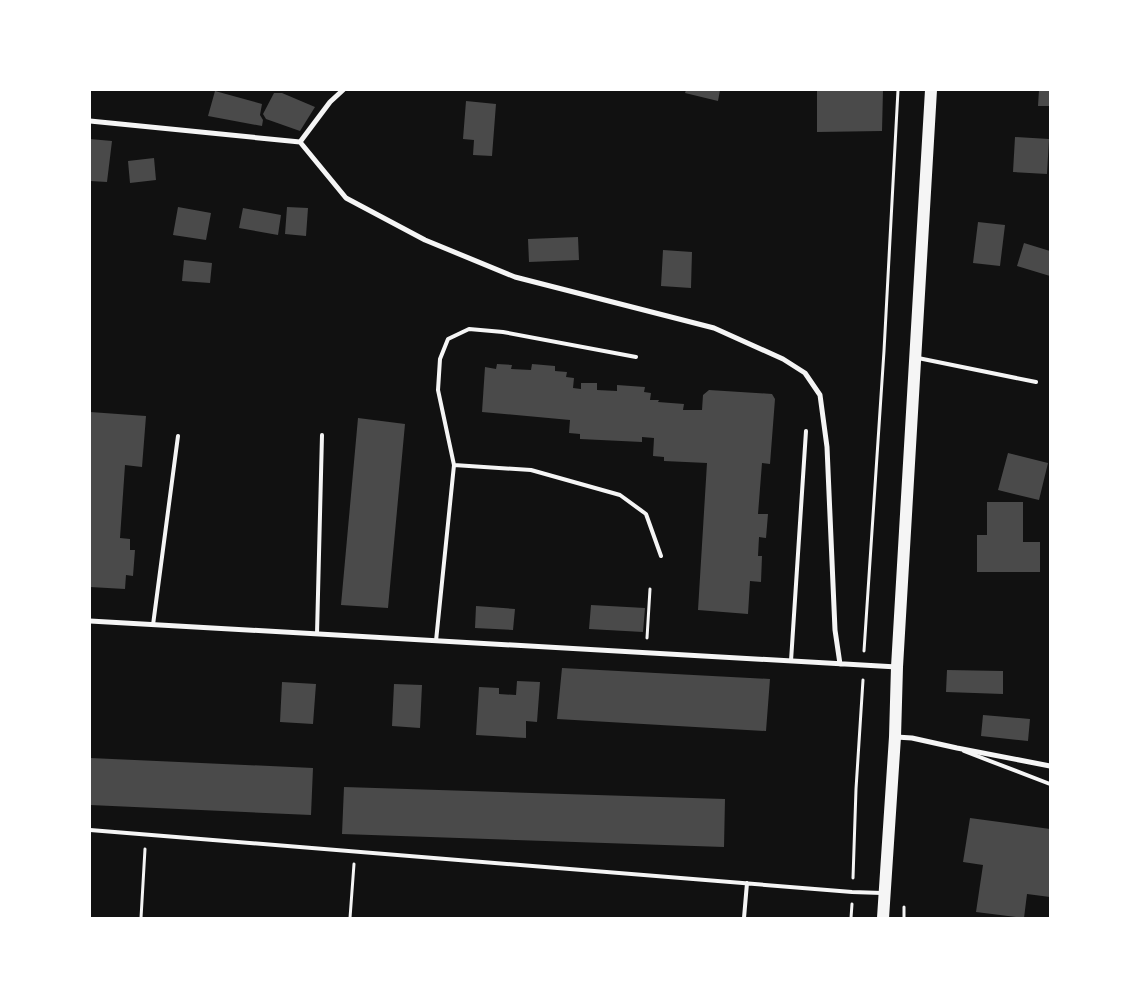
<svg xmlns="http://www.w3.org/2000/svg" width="1140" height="1008" font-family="Roboto,sans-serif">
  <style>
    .building { fill: #4a4a4a }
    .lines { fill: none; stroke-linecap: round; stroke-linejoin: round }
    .path { stroke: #f5f5f5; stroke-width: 3 }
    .service { stroke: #f5f5f5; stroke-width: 4 }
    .minor { stroke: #f5f5f5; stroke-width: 5 }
    .primary { stroke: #f5f5f5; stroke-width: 12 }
  </style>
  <rect width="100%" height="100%" fill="#111"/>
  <!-- building -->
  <path class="building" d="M686 90H720L718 101 685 93Z
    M817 90H883L882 131 817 132Z
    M1039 90H1050V106H1038Z
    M215 91 262 104 260 115 263 120 262 126 208 116Z
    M274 93H282L315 107 300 131 266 119 263 114Z
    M466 101 496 104 492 156 473 155 474 140 463 139Z
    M1015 137 1049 139 1047 174 1013 172Z
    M90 139 112 141 107 182 90 181Z
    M154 158 156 180 130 183 128 161Z
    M178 207 211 213 206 240 173 235Z
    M287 207 308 208 306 236 285 234Z
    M243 208 281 215 278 235 239 228Z
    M978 222 1005 225 1000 266 973 263Z
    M578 237 579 260 529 262 528 239Z
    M1024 243 1050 251V276L1017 266Z
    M663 250 692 252 691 288 661 286Z
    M184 260 212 263 210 283 182 281Z
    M497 364 512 365 511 369 531 370 532 364 555 366V371L567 372 566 377 574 378 573 388 581 389V383H597V390L617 391V385L645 387 644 392 651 393 650 400H659L658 402 684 404 683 410H702L703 395 709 390 772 394 775 399 770 464 762 463 758 514H768L766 538 759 537 758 556H762L761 582 750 581 748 614 698 610 707 463 664 461V457L653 456 654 438 642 437V442L580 439V434L569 433 570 420 482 412 485 367 496 369Z
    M90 412 146 416 142 467 125 465 120 538 130 539V550H135L133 576 126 575 125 589 90 587Z
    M358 418 405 424 388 608 341 605Z
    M1008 453 1048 463 1039 500 998 490Z
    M987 502H1023V542H1040V572H977V535H987Z
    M591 605 645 608 643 632 589 629Z
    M476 606 515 609 513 630 475 628Z
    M562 668 770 679 766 731 557 719Z
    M947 670 1003 671V694L946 692Z
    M517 681 540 682 537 722 526 721V738L476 735 479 687 499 688V694L516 695Z
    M282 682 316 684 313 724 280 722Z
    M394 684 422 685 420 728 392 726Z
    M983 715 1030 719 1028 741 981 736Z
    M90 758 313 768 311 815 90 805Z
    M344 787 725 799 724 847 342 834Z
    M970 818 1050 829V897L1027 894 1024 918 976 912 983 865 963 862Z"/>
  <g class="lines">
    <!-- path -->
    <path class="path" d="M647 638 650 589
      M864 651 884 351 898 90
      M853 878 856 789 863 680
      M141 918 145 849
      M350 918 354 864
      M851 918 852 904
      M904 918V907"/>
    <!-- service -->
    <path class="service" d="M918 358 1036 382
      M454 465 438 390 440 359 448 339 469 329 503 332 636 357
      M153 625 178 436
      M317 634 322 435
      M436 641 454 465 531 470 620 495 646 514 661 556
      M791 661 806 431
      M964 751 1050 784
      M90 830 852 892 882 893
      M744 918 747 883"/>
    <!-- minor -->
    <path class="minor" d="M90 121 300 142 330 102 343 90
      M300 142 346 198 425 240 515 277 714 328 783 359 805 373 820 395 827 447 835 630 840 664
      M90 621 897 667
      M896 737 912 738 957 748 1050 766"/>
    <!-- primary -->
    <path class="primary" d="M883 918 895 737 897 667 931 90"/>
  </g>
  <!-- border -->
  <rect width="1140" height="1008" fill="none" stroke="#ffffff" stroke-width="182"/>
</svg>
